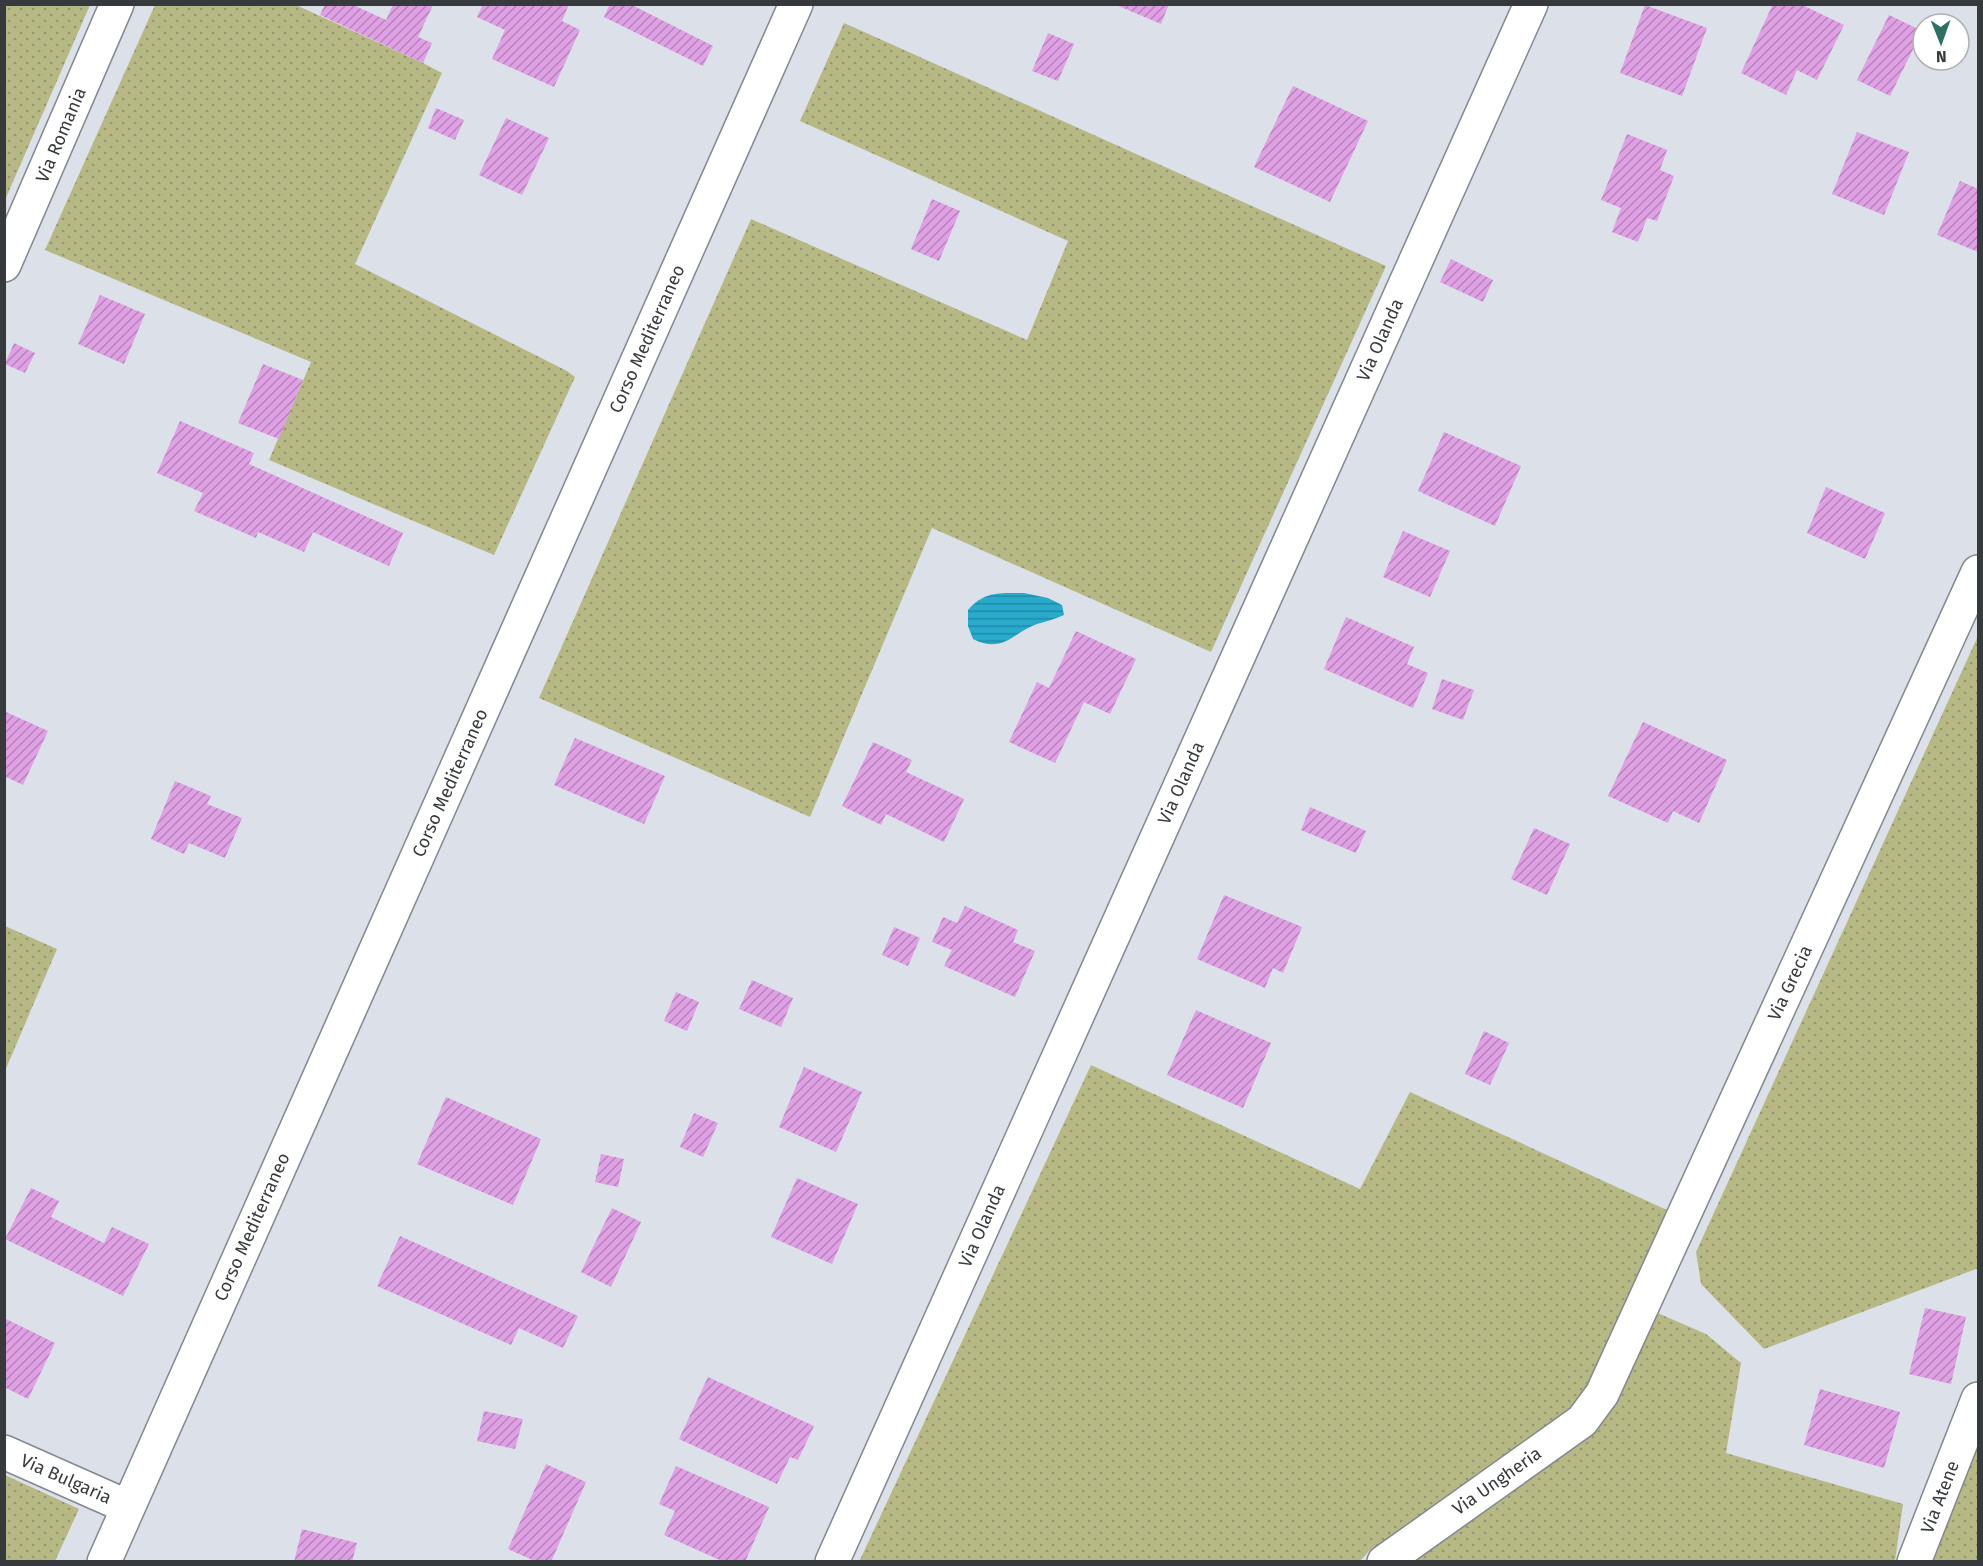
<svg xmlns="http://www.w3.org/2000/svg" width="1983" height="1566" font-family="'Fira Sans',sans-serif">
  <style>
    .green { fill: url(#green-dots) }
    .water { fill: url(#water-rules) }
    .building { fill: url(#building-hatch) }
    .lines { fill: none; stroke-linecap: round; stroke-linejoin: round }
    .minor-casing { stroke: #838890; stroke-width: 36 }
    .minor { stroke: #fff; stroke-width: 33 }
    .labels { text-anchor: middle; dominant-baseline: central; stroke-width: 6; stroke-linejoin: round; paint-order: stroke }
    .street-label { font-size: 18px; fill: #373a3d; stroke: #fff }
  </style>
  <defs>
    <pattern id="green-dots" width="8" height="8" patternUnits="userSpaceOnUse" patternTransform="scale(1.5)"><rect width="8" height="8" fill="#b7b985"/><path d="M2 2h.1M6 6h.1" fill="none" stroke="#96976e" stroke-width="1.8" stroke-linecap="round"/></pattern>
    <pattern id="water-rules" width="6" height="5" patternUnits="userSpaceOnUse" patternTransform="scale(1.5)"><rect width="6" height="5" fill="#27aacb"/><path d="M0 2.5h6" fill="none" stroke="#228ba6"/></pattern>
    <pattern id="building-hatch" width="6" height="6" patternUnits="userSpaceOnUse" patternTransform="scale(1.5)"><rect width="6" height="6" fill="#dfa0e4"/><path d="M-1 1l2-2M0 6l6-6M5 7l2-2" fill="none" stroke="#b683ba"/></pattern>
  </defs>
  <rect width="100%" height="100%" fill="#dbe0e9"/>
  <!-- green -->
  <path class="green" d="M5 4 90 5 5 200 4 5Z
    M155 5H296L423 63 442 73 355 264 567 371 575 377 494 555 269 460 311 362 45 250Z
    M844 23 1386 266 1211 652 932 528 810 817 539 698 751 219 1027 340 1068 241 800 121Z
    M1978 636V1270L1976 1269 1764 1349 1701 1284 1696 1252Z
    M5 926 57 949 5 1071Z
    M1091 1065 1360 1189 1410 1092 1669 1211 1594 1382 1568 1414 1442 1509 1370 1550 1360 1561 859 1562Z
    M1653 1311 1706 1334 1741 1363 1726 1453 1903 1504 1895 1561 1404 1562 1588 1436 1610 1413Z
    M1978 1443V1561H1928Z
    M5 1475 79 1509 55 1561H5Z"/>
  <!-- water -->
  <path class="water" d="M1024 593 1048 598 1062 605 1064 615C1055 619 1047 621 1037 624 1012 633 1003 654 973 639L968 626V610C984 591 1000 593 1024 593Z"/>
  <!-- building -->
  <path class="building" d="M325 4H351L386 20 393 5H433L418 37 432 43 423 63 320 15Z
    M483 4H569L562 21 580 30 554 87 492 59 505 30 477 17Z
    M610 4H630L713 46 703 66 604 17Z
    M1114 4H1169L1161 24Z
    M1773 4H1800L1844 25 1817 80 1797 70 1786 95 1741 73Z
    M1645 5 1707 28 1682 96 1620 73Z
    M1889 15 1922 31 1890 96 1857 80Z
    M1048 33 1074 44 1058 81 1032 71Z
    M1293 86 1368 121 1330 202 1254 167Z
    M436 108 464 120 455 140 428 128Z
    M506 118 549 138 522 195 479 175Z
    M1857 132 1909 152 1884 215 1832 194Z
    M1627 134 1667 150 1660 170 1674 176 1657 221 1647 218 1638 242 1612 232 1621 208 1601 200Z
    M1960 181 1978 189V252L1937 235Z
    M932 199 960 211 939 261 911 249Z
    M1451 259 1493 280 1483 302 1440 282Z
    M100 295 145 314 124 364 78 344Z
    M14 343 35 353 25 373 5 364Z
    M263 364 303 380 279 439 238 423Z
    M180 421 254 453 249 464 403 533 389 566 313 532 304 552 258 532 256 538 194 511 203 493 157 473Z
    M1444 432 1521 466 1495 526 1418 491Z
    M1826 487 1885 513 1865 559 1807 533Z
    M1403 531 1450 551 1430 597 1383 577Z
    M1346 617 1414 647 1407 664 1428 673 1413 708 1324 669Z
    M1076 631 1136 659 1110 714 1084 702 1055 763 1009 742 1037 682 1049 688Z
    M1442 679 1474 690 1463 720 1432 709Z
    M4 711 48 731 23 785 4 776Z
    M1643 722 1727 760 1699 823 1673 811 1668 823 1608 796Z
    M575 738 665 776 644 824 554 785Z
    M873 742 912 760 906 772 964 799 944 842 886 814 881 825 842 806Z
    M175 781 211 796 207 804 242 818 225 858 189 843 184 854 151 839Z
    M1310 807 1366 831 1356 853 1301 830Z
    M1534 828 1570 844 1547 895 1511 879Z
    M1224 895 1302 927 1283 973 1273 968 1265 988 1197 959Z
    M965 906 1018 930 1013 942 1035 951 1015 997 944 966 952 950 932 942 943 917 957 923Z
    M894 927 920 938 908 966 882 955Z
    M752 980 793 998 781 1027 739 1009Z
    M676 992 699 1002 687 1031 664 1021Z
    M1196 1010 1271 1043 1243 1108 1167 1075Z
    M1484 1031 1509 1043 1490 1085 1465 1074Z
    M804 1067 862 1092 836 1152 779 1127Z
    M446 1097 541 1139 513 1205 417 1164Z
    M694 1113 718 1123 703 1157 680 1147Z
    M601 1154 624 1159 618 1187 595 1182Z
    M797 1178 858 1204 832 1264 771 1237Z
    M31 1188 59 1201 51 1217 104 1243 112 1227 149 1244 123 1296 5 1239Z
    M612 1208 641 1222 611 1287 581 1272Z
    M400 1236 578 1316 563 1348 519 1328 511 1345 377 1286Z
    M1925 1308 1966 1317 1951 1384 1909 1374Z
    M4 1318 55 1343 28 1399 4 1387Z
    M708 1377 814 1426 798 1460 790 1457 777 1484 679 1439Z
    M1820 1389 1900 1412 1884 1468 1804 1445Z
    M484 1411 523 1419 515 1449 477 1441Z
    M546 1464 586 1482 551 1562H537L508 1549Z
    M676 1466 769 1507 745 1562H724L664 1535 675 1511 659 1504Z
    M302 1529 357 1543 352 1562H294Z"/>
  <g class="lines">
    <defs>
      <path id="minor" d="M4 265 117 4
        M4 1452 128 1507
        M104 1562 796 4
        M832 1562 1531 4
        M1384 1562 1582 1421 1602 1394 1978 572
        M1914 1562 1978 1399"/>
    </defs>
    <!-- minor casing -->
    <use href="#minor" class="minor-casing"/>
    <!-- minor -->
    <use href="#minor" class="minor"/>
  </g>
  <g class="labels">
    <!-- street labels -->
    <g class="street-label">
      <text transform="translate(61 135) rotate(-67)">Via Romania</text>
      <text transform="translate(647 339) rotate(-66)">Corso Mediterraneo</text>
      <text transform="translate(1380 340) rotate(-66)">Via Olanda</text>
      <text transform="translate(450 783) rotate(-66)">Corso Mediterraneo</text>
      <text transform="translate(1181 783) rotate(-66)">Via Olanda</text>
      <text transform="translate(1790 983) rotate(-65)">Via Grecia</text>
      <text transform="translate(982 1226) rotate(-66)">Via Olanda</text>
      <text transform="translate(252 1227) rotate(-66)">Corso Mediterraneo</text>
      <text transform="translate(66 1479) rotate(24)">Via Bulgaria</text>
      <text transform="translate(1497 1481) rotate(-35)">Via Ungheria</text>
      <text transform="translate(1940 1497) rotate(-69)">Via Atene</text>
    </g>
  </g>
  <!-- border -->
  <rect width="1983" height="1566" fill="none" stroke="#373a3d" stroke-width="12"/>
  <!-- north arrow -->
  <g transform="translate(1941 42) rotate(179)"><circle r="28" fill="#ffffff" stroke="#afb0b1" stroke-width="1.5"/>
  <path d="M0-4.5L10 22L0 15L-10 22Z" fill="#2c7164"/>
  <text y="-9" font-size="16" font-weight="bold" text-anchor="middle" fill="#373a3d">N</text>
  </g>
</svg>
